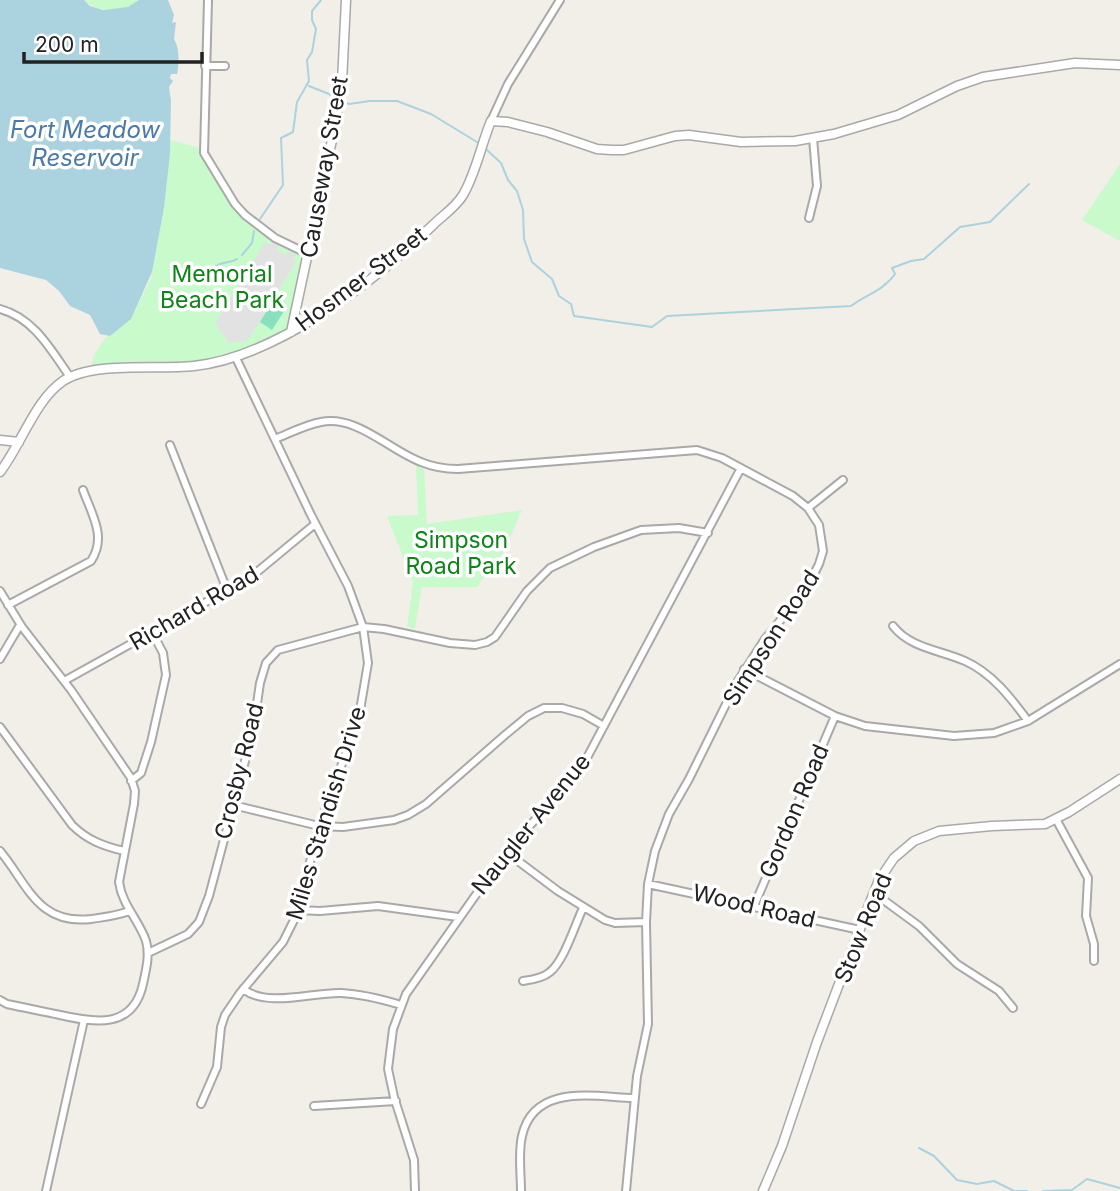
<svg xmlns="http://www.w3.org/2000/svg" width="1120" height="1191" font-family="Inter,sans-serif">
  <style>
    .park { fill: #c8facc }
    .pitch { fill: #88e0be }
    .parking { fill: #e2e2e2 }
    .water { fill: #aad3df }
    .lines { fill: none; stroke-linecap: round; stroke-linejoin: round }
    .stream { stroke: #aad3df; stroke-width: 2 }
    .minor-casing { stroke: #a9a9a9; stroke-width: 10 }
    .tertiary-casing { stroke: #a9a9a9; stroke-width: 11 }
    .minor { stroke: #fff; stroke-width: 6 }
    .tertiary { stroke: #fff; stroke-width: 8 }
    .labels { text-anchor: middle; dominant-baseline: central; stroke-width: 7; stroke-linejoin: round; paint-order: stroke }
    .street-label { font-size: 23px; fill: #222; stroke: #fff }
    .park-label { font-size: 23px; fill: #0c8416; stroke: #fff }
    .water-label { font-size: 24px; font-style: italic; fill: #4a7aab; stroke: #fff }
  </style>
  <rect width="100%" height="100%" fill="#f2efe9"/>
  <!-- park -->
  <path class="park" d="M84 0H139C125 13 97 13 84 0Z
    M171 140 203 149 225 187 252 221 308 254 291 332 223 361 90 371 94 355 106 337 110 336 134 313 151 278 164 208Z
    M1120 164V241L1082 220Z
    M416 465 424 469 427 524 522 510 503 553 477 587H422L415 629 407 627 413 582 387 516 418 515Z"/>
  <!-- pitch -->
  <path class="pitch" d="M273 300 286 308 272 330 260 322Z"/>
  <!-- parking -->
  <path class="parking" d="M272 241 279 245 277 250 286 255 289 251 295 255 293 260 296 262 248 340 229 343 215 323 265 242 270 245Z"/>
  <!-- water -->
  <path class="water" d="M0 0H84L90 6 103 10 128 7 139 0H168L174 15 172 23 176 22 174 39C180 49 179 63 177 74H171L170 78 173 81 169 87 171 101 170 153 164 208 152 272 131 319 110 336 100 334 90 315 70 306 59 291 46 280 0 268Z"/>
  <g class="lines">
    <!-- stream -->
    <path class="stream" d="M309 86 334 96
      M345 102 349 104 370 101H397L431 114 477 142
      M487 150 501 163 508 180 517 191 523 210 524 239 532 262 552 279 559 296 571 304 574 316 652 327 667 316 851 306C866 295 884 290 895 274L892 268 911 261 924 259 960 227 990 222 1029 184
      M260 219 283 185 281 138 293 132 297 102 309 81 307 60 312 52 316 29 312 20V11L321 0
      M242 255 252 243 254 231
      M189 276C203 282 208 269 220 264 226 262 232 262 237 259
      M919 1148 934 1156 957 1180 977 1184 994 1181 1014 1191
      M1016 1191H1027
      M1043 1191 1072 1190 1087 1179 1120 1188"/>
    <defs>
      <path id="minor" d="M208 0 204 153 235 204 245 215 275 238 308 254
        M205 66H225
        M491 121 508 84 560 0
        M809 218 817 186 813 138
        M0 309C34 318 51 350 70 377
        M275 439C290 433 305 425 321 422 357 415 389 450 421 462 433 467 445 469 458 469L697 450 722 458 793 496 808 508 819 525 823 551 819 564 807 588 765 639 736 684 689 779 669 814 655 851 648 884 646 922 648 1024 637 1076 626 1191
        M170 445 227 590
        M808 508 843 480
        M0 591 22 627 71 690 131 778 135 791 134 804 119 882C122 905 139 920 146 941 150 955 146 970 143 984 133 1029 96 1023 60 1015 42 1011 25 1008 7 1004L0 1000
        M8 605 91 561C107 537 92 515 83 490
        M893 626C910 648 940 650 965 661 992 673 1011 698 1028 721
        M0 659 20 625
        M744 669 835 716 865 726 954 736 994 733 1028 721 1120 664
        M64 681 251 577 315 524
        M0 727 72 825C87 840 103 846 124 851
        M131 781 141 773 151 742 166 675 163 653 152 632
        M233 805 319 826 343 827 394 820 408 815 426 804 505 735 528 716 544 708H562L583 714 604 726
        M1056 819 1088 878 1086 916 1094 944V961
        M0 851C28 885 38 925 91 919 104 917 117 916 129 911
        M506 852 558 891 605 920 615 923 646 922
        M648 884 860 930
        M874 893 919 926 957 964 999 991 1013 1008
        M754 906 835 716
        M297 910 320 911 378 906 458 917
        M148 953 188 934 199 922 209 896 253 731 260 683 266 663 278 650 363 627 384 629 450 643 475 645 487 642 495 637 527 591 550 568 594 547 641 530 679 528 708 533
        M523 981C531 980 543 978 550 972 564 961 575 925 583 908
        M243 989C268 1008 312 992 341 993 362 994 381 999 401 1005
        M201 1104 217 1067 221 1027 225 1015 240 993 283 942 295 918 319 828 359 716 368 663 363 627 348 586 311 515 236 358
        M314 1106 396 1101
        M46 1191 84 1020
        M415 1191 414 1160 394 1097 388 1069 393 1029 406 994 506 852 581 769 741 468
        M521 1191C521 1173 518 1153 522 1136 534 1083 594 1097 634 1098"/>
      <path id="tertiary" d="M291 332 335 126 342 82 346 0
        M0 440 19 442
        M0 472C21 445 35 400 63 381 92 361 157 370 194 366 276 357 374 282 433 225 443 215 455 208 463 195 476 173 481 145 491 121L508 122 547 132 597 149 611 150H624L675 136 689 135 741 142 795 141 834 134 898 115 957 86 983 77 1075 63 1120 65
        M763 1191 782 1146 817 1042 869 905 879 880 894 858 914 841 939 831 992 826 1045 824 1069 812 1120 779"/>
    </defs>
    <!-- minor casing -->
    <use href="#minor" class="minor-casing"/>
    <!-- tertiary casing -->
    <use href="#tertiary" class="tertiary-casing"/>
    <!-- minor -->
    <use href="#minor" class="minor"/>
    <!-- tertiary -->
    <use href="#tertiary" class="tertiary"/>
  </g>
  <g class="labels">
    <!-- street labels -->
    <g class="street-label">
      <text transform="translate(324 167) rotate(-80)">Causeway Street</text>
      <text transform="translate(361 279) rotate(-37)">Hosmer Street</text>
      <text transform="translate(194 608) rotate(-30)">Richard Road</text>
      <text transform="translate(771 638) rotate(-57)">Simpson Road</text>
      <text transform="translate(239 771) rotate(-76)">Crosby Road</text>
      <text transform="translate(794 811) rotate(-67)">Gordon Road</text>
      <text transform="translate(326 813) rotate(-73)">Miles Standish Drive</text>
      <text transform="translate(531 824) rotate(-51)">Naugler Avenue</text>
      <text transform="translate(754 906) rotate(13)">Wood Road</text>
      <text transform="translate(863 928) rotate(-68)">Stow Road</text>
    </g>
    <!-- park labels -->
    <g class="park-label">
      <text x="222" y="274">Memorial<tspan x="222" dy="26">Beach Park</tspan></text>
      <text x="461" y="540">Simpson<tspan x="461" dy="26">Road Park</tspan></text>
    </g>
    <!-- water labels -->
    <g class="water-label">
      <text x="85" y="129">Fort Meadow<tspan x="85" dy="28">Reservoir</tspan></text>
    </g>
  </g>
  <!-- scale -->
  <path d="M24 52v10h178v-10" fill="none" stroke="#222222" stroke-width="3.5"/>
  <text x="35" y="52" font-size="21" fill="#222222" stroke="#ffffff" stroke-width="5" paint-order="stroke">200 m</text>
</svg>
